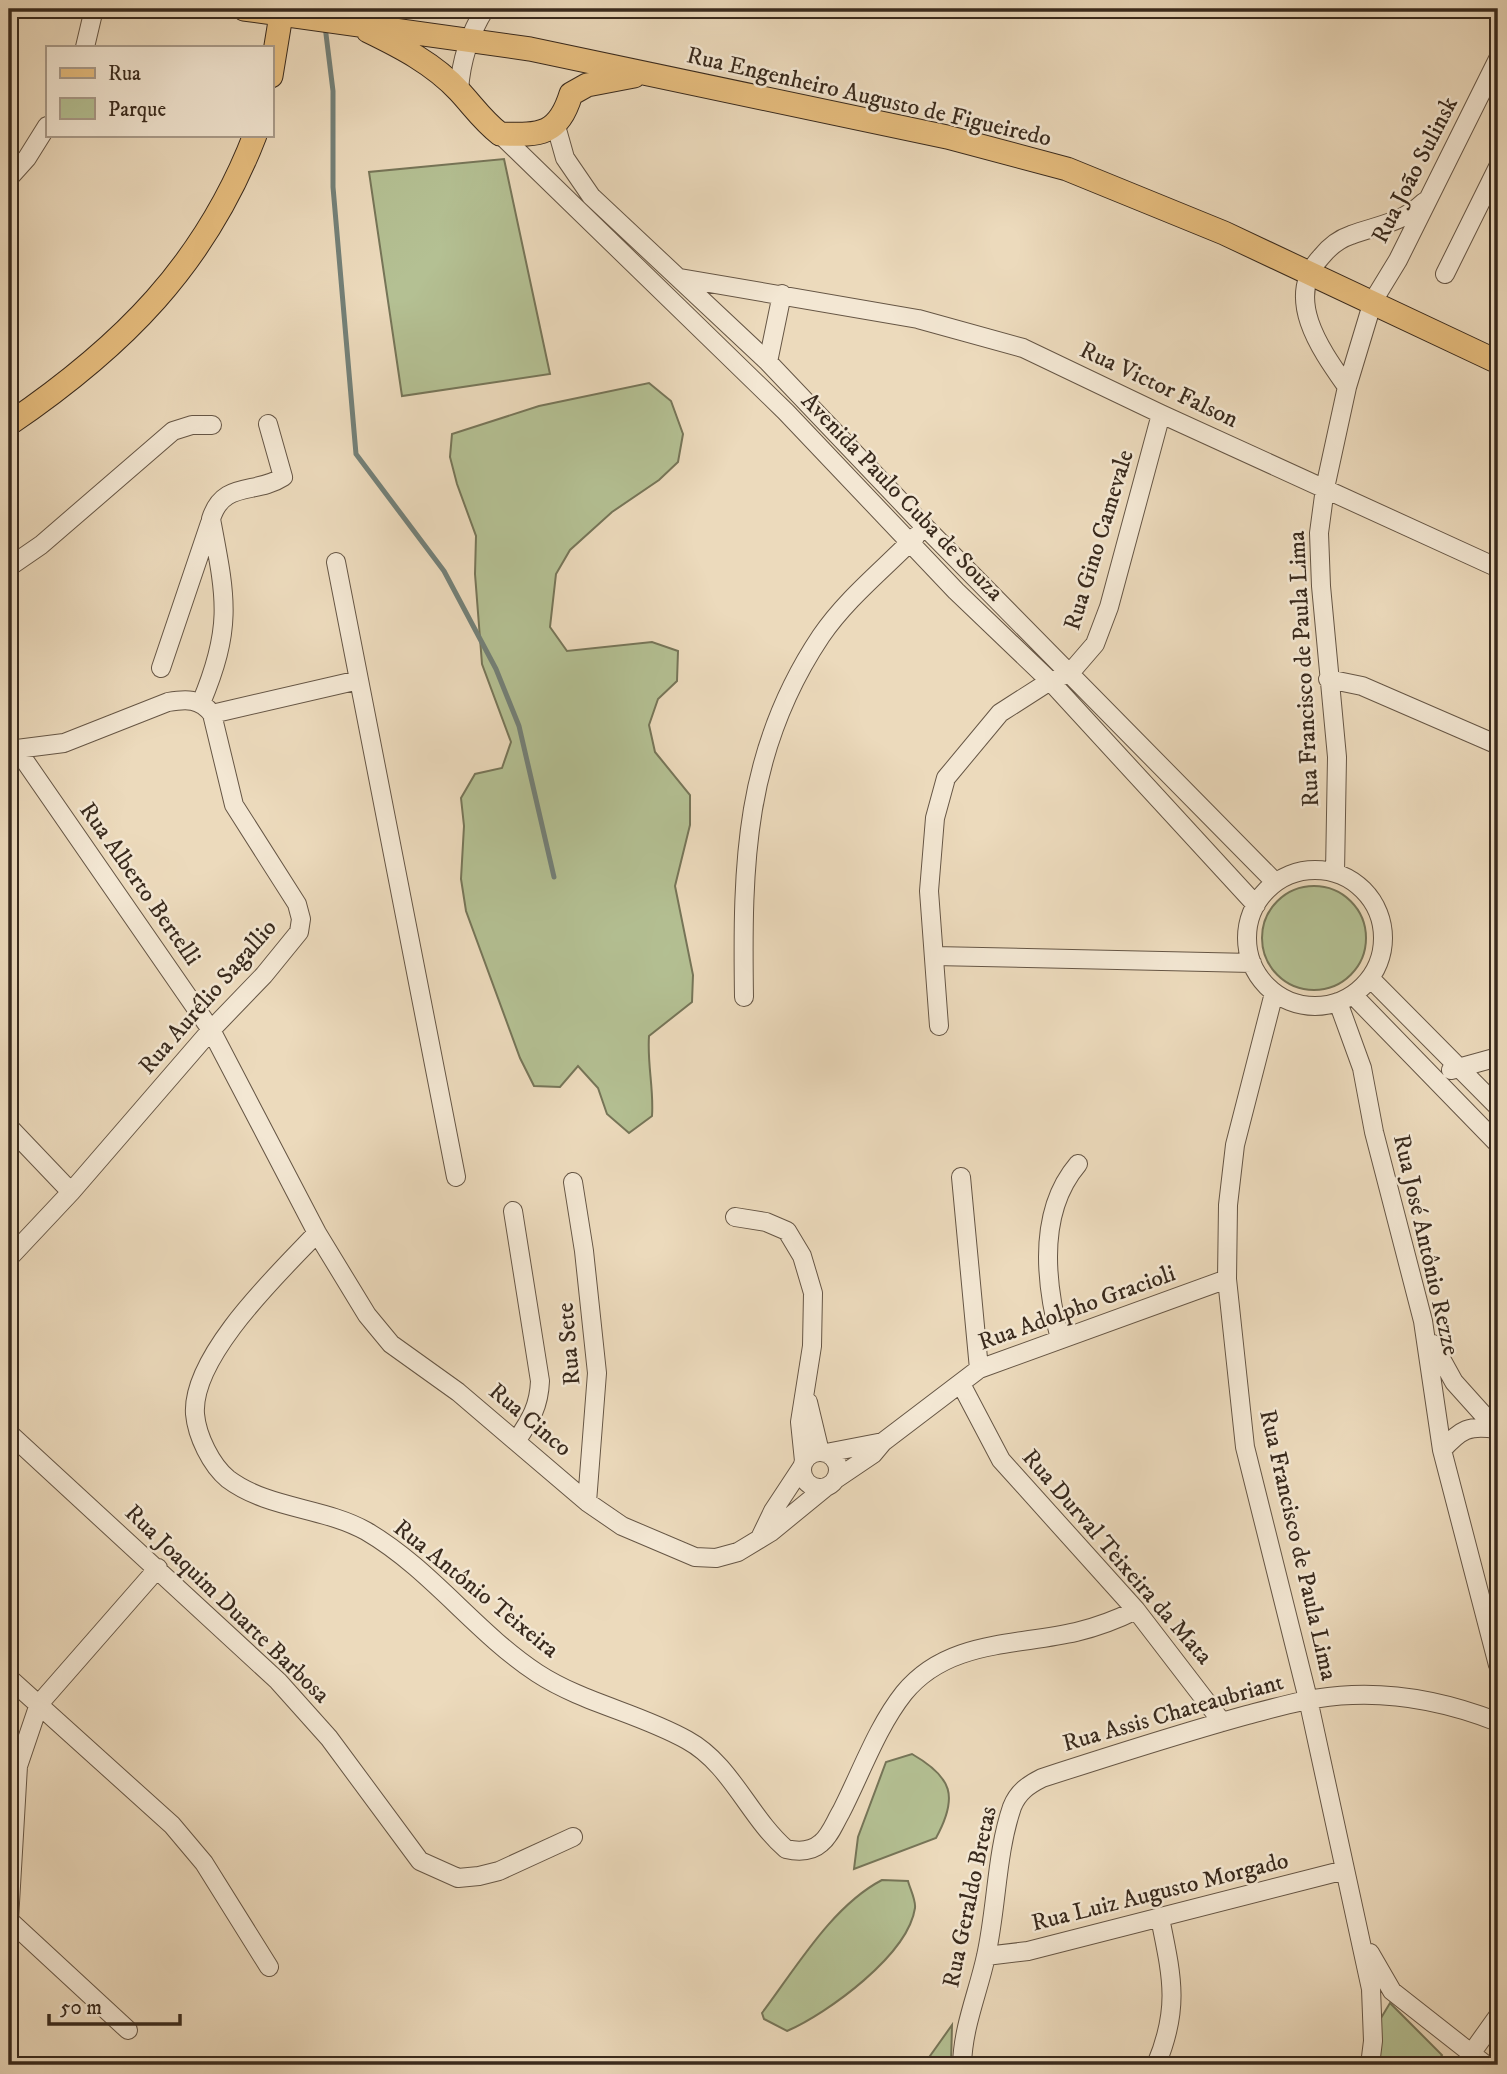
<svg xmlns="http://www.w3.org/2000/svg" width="1507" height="2074" font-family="'IM FELL DW Pica',serif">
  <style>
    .green { fill: #b4c093; stroke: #767558; stroke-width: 2 }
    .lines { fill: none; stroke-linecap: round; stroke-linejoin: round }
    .stream { stroke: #738078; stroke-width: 5 }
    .minor-casing { stroke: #665645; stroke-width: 20 }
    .major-casing { stroke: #392a1d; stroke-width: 25 }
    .minor { stroke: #f3e7d3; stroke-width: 18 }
    .major { stroke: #e6bd7e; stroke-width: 23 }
    .labels { text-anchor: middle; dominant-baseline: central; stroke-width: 5; stroke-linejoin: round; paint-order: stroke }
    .street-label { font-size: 24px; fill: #392a1d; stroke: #f3e7d3 }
  </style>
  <rect width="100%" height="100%" fill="#ecdabc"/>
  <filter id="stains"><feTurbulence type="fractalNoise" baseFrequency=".00286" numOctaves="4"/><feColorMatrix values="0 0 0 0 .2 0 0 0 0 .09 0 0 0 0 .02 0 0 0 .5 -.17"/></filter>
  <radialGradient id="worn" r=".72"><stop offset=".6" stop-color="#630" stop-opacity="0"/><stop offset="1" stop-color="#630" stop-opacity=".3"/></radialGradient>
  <!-- green -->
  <path class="green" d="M504 159 550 374 402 396 369 172Z
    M649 383 671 401 683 434 678 462 659 480 612 512 570 550 556 574 550 627 567 651 652 642 678 651 677 681 658 699 649 725 655 752 690 795V825L675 886 693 975 692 1002 649 1036C647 1064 654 1089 652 1116L629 1133 607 1114 598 1088 578 1066 560 1087 534 1086 520 1058 466 911 461 879 464 826 461 798 475 774 502 768 511 742 482 664 475 574 476 536 457 484 450 457 452 434 539 406Z
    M1262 938a52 52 0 1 1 104 0a52 52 0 1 1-104 0Z
    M912 1754C952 1777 959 1796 936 1838L854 1869 858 1837 886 1762Z
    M882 1880 908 1881C910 1889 916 1900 915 1908 908 1955 828 2013 787 2031L764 2019 762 2013C796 1968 832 1906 882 1880Z
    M1390 2003 1442 2055 1435 2065H1378L1381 2018Z
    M952 2025 951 2065H925V2063Z"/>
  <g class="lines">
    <!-- stream -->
    <path class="stream" d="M325 26 333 91V187L356 454 444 571 496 669 519 726 554 877"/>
    <defs>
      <path id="minor" d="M385 9 388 27
        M85 47 94 9
        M459 90C461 61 470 33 485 9
        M556 126 565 158 591 196 768 362 925 527 1275 882
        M500 134 786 412 956 591 1050 681 1256 905
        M9 178 27 158 47 126
        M1445 274 1498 167
        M680 278 918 319 1023 348 1161 414 1498 568
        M768 362 782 294
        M1347 387C1321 350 1283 298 1321 257 1329 247 1339 239 1351 235 1378 225 1402 223 1424 202
        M336 562 456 1177
        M9 567 41 545 173 431 192 425H212
        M161 668 210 523
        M1328 679 1362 686 1498 745
        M201 703C233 627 226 598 211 519 223 480 255 495 283 477L268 424
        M212 714 359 680
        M9 750 64 743 168 702C186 699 200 698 212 714L234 805 297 904 301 919 299 932 264 975 211 1030 71 1192 9 1258
        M18 751 211 1030 317 1233 367 1315 391 1344 458 1392 587 1502 622 1526 695 1557 716 1558 738 1552 771 1532 826 1487
        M1247 938a68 68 0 1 1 136 0a68 68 0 1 1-136 0Z
        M1335 873 1337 757 1321 586 1319 533 1325 488 1347 387 1373 301 1398 260 1498 59
        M934 956 1252 963
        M1370 978 1498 1107
        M1274 993 1235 1145 1228 1205 1227 1279 1245 1447 1308 1699 1371 1989 1373 2041 1370 2065
        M1353 995 1498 1144
        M744 997C742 864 744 751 821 636 847 598 884 569 916 536
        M1338 1002 1362 1068 1374 1132 1423 1321 1442 1450 1498 1665
        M939 1026 929 891 935 818 946 778 1000 713 1050 681 1070 673 1095 644 1109 607 1161 414
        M1451 1070 1498 1057
        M9 1127 71 1192
        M961 1177 979 1369
        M573 1182 584 1251 597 1373 587 1502
        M513 1211 540 1381C539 1406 531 1419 517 1440
        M735 1217 766 1222 787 1231 802 1256 813 1293 812 1346 800 1422 804 1461
        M317 1233C280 1272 191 1356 195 1414 197 1436 211 1465 228 1479 268 1509 323 1507 366 1531 431 1569 475 1632 537 1673 583 1703 639 1713 687 1740 731 1764 749 1817 786 1849 799 1852 811 1852 821 1843 830 1836 835 1822 841 1812 861 1773 877 1727 904 1693 947 1640 1015 1646 1076 1632 1097 1627 1116 1620 1136 1610
        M1060 1339C1045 1282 1037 1212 1078 1164
        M1433 1344 1454 1382 1498 1431
        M961 1384 1001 1460 1136 1610 1222 1722
        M808 1402 820 1452
        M9 1433 278 1681 329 1738 420 1861 458 1878 479 1876 499 1871 573 1837
        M1442 1450C1461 1429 1469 1425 1496 1429
        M802 1470a18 18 0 1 1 36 0a18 18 0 1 1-36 0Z
        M826 1453 883 1442
        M836 1479 873 1454 883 1442 979 1369 1227 1279
        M760 1538 773 1511 802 1467
        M9 1678 172 1825 204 1863 269 1967
        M9 1920 18 1766 39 1704 158 1568
        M9 1920 128 2030
        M1370 1953 1392 1991 1486 2065
        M986 1956 1028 1951 1345 1870
        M962 2065C963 2026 978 1993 986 1956 997 1907 996 1854 1012 1807 1018 1792 1028 1785 1042 1778 1110 1756 1178 1734 1247 1715 1281 1706 1316 1696 1352 1695 1401 1693 1452 1704 1498 1722
        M1156 2065C1180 2008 1172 1977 1160 1918
        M1463 2065 1498 2016"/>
      <path id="major" d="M244 9 530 49 947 137 1067 169 1224 233 1498 362
        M368 31C401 47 434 64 459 91 473 106 483 121 500 134 540 135 558 136 571 94L587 85 634 76
        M271 76 281 15
        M9 424C122 347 205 265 255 135"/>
    </defs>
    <!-- minor casing -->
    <use href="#minor" class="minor-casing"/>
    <!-- major casing -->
    <use href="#major" class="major-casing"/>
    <!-- minor -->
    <use href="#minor" class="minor"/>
    <!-- major -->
    <use href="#major" class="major"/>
  </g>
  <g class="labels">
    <!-- street labels -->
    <g class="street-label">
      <text transform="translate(869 97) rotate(13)">Rua Engenheiro Augusto de Figueiredo</text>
      <text transform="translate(1415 170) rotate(-63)">Rua João Sulinsk</text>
      <text transform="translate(1159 385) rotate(25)">Rua Victor Falson</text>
      <text transform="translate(902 497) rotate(46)">Avenida Paulo Cuba de Souza</text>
      <text transform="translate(1099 540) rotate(-73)">Rua Gino Camevale</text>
      <text transform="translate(1304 669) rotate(-93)">Rua Francisco de Paula Lima</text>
      <text transform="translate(140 884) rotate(55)">Rua Alberto Bertelli</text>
      <text transform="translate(208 997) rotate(-49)">Rua Aurélio Sagallio</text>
      <text transform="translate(1426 1245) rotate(77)">Rua José Antônio Rezze</text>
      <text transform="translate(1077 1308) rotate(-20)">Rua Adolpho Gracioli</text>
      <text transform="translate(569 1344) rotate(-95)">Rua Sete</text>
      <text transform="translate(530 1420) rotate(40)">Rua Cinco</text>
      <text transform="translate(1298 1545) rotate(77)">Rua Francisco de Paula Lima</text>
      <text transform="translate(1117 1557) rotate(49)">Rua Durval Teixeira da Mata</text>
      <text transform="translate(476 1589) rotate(39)">Rua Antônio Teixeira</text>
      <text transform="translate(227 1604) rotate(44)">Rua Joaquim Duarte Barbosa</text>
      <text transform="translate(1173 1713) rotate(-16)">Rua Assis Chateaubriant</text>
      <text transform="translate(1160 1892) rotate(-14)">Rua Luiz Augusto Morgado</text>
      <text transform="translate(970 1897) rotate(-78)">Rua Geraldo Bretas</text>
    </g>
  </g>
  <!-- margin -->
  <rect width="1507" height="2074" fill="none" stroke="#ecdabc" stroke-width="35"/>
  <rect x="10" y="10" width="1486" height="2053" fill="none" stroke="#392a1d" stroke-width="3.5"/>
  <rect x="18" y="18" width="1472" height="2039" fill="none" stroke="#392a1d" stroke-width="2"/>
  <!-- legend -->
  <rect x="46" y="46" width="228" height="91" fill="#f3e7d3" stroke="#a99b8a" stroke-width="2"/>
  <rect x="60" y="68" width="35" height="10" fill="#e6bd7e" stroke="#a99b8a" stroke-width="2"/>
  <text x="108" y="80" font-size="21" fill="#392a1d">Rua</text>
  <rect x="60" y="98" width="35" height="21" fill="#b4c093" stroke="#a99b8a" stroke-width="2"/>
  <text x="108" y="116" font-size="21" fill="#392a1d">Parque</text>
  <!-- scale -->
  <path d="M49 2014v10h131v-10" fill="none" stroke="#392a1d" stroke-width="3.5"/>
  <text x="60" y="2014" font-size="21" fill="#392a1d" stroke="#f3e7d3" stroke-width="5" paint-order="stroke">50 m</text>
  <rect width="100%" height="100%" filter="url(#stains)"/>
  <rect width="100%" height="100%" fill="url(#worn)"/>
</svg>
